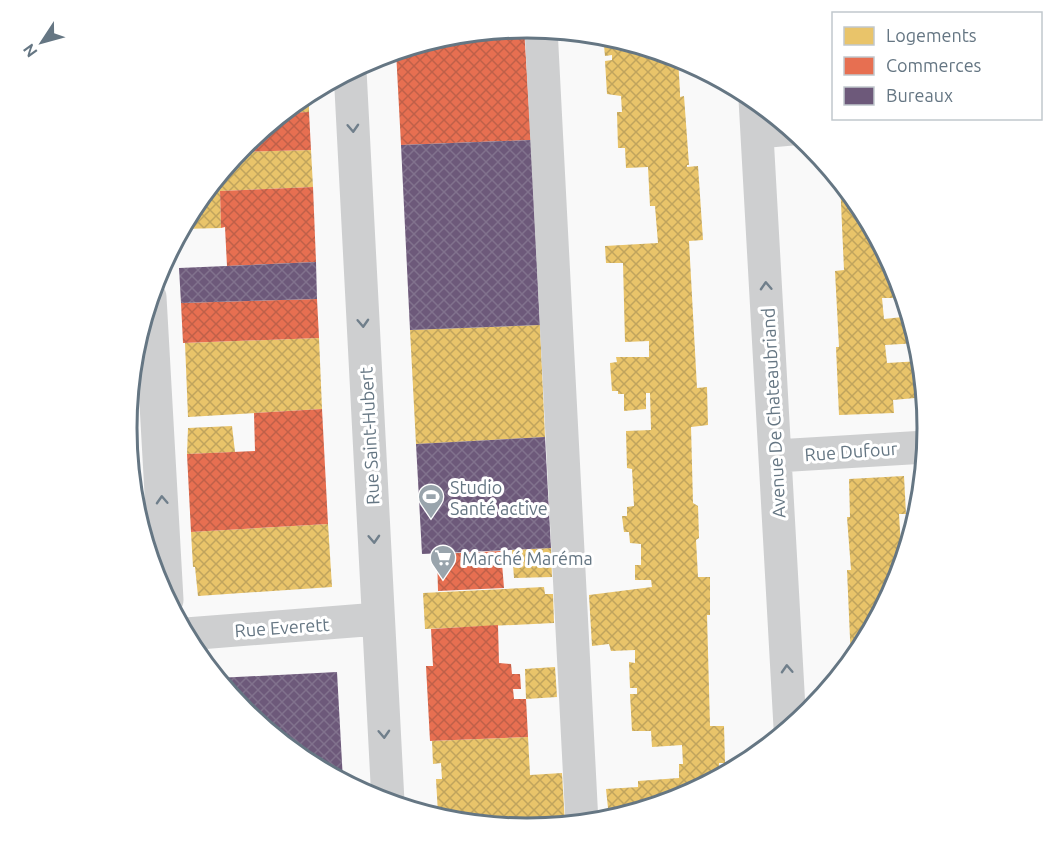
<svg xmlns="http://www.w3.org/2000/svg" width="1054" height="855" font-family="Ubuntu,sans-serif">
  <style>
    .homes { fill: url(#homes-cross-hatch) }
    .shops { fill: url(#shops-cross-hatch) }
    .offices { fill: url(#offices-cross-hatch) }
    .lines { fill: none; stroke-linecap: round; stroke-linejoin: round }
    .minor { stroke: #cecfd0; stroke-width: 33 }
    .oneway { stroke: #707f8b }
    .labels { text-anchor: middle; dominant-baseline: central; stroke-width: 6; stroke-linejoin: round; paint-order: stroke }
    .street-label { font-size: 18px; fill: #657683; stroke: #fff }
    .poi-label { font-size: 18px; fill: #657683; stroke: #fff; text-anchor: start }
    .rim { fill: none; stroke: #657683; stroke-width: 3 }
  </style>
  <defs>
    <pattern id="homes-cross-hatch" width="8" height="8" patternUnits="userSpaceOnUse" patternTransform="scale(1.5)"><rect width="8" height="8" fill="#e9c46a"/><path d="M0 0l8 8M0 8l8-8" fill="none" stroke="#c0a45d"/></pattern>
    <pattern id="shops-cross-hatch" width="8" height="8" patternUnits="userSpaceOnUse" patternTransform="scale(1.5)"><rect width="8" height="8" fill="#e76f51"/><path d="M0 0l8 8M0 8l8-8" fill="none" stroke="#bf6049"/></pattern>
    <pattern id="offices-cross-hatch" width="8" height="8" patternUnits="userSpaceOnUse" patternTransform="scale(1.5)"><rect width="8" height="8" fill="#6d597a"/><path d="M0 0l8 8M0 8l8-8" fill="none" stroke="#81728d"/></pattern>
  </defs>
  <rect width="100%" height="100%" fill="#f9f9f9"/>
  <!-- homes -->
  <path class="homes" d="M603 35 678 57 680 93V97L684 96 689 165H687V167L698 166 703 240 689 241 697 388 707 387 708 425 691 427 693 503 698 506 699 538 696 540 698 577H710V615H707L710 726H724L725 763H719V777L680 798 655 805 608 808 606 789 638 787V781L679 778V764H683L682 745 652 747 651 731H632L630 694H637V688H630L629 662 635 663V650L611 651 609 644 592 646 589 595 652 587 651 580H635V565H641V544L630 543 629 532H624L622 516H627V507L634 506 632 469 627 468 626 431 651 430 650 393H646V409L624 411V394H618V391H612L610 363 617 362 616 357H649V341L625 342 623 263H606L605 246 658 243 655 206H650L648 167 626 168 625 148H618L617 112H622L621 96 607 94 605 61 612 60V55L605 56Z
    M309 92V112L282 113 305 94Z
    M311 150 313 187 220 191 221 228 181 229 194 205 206 191H212L211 184 237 152Z
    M840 181 860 205 897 275 902 291 894 298H882L884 319 903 317V305H906L918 343 885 345 887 363 921 361 925 405H915V398L893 400 894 413 839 415 836 347H839L835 271 844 270Z
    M540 325 545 437 416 444 410 330Z
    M319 338 322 409 188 417 185 343Z
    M232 426 235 452 187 454 188 428Z
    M904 476 906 514H899L902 564 897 581 860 650 851 661 847 570H851L847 517H850L849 479Z
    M328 524 332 587 198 596 195 567H193L191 532Z
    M551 548 552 577 514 578 512 550Z
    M544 587 545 594H553L554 623 425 629 423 593Z
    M555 667 557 697 526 699 525 669Z
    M528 737 530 775 562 773 565 824 527 828 449 820 432 815 438 814 436 779H442L441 763 433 764 432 741Z"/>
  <!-- shops -->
  <path class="shops" d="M524 27 531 140 401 145 396 51 449 35Z
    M309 112 311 150 237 152 244 144 282 113Z
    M313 187 316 262 227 266 225 227 221 228 220 191Z
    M317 299 319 338 183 343 181 303Z
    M322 409 328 524 191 532 187 454 255 451 254 413Z
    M501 551 504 588 438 591 437 554Z
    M498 625 499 663 511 664 512 674H520L521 689H513L514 699H526L528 737 430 741 426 666H433L431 629Z"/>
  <!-- offices -->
  <path class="offices" d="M531 140 540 325 410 330 401 145Z
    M316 262 317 299 181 303 179 268Z
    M545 437 551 548 422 554 416 444Z
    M337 672 343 781 304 760 244 710 217 678Z"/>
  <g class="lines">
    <!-- minor -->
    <path class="minor" d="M541 28 582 823
      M350 70 388 802
      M755 99 790 727
      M757 132 792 129
      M150 297 167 600
      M776 456 926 447
      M186 634 378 619"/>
  </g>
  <!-- one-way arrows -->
  <defs><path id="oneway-chevron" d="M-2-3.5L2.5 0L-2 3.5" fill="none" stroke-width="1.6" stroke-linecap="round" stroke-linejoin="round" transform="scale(1.5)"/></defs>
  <g class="oneway">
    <use href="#oneway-chevron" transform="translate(353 128) rotate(87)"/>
    <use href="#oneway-chevron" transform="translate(766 286) rotate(-93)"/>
    <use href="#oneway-chevron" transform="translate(363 323) rotate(87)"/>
    <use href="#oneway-chevron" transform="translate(162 500) rotate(-93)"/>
    <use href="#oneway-chevron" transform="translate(374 539) rotate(87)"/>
    <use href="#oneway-chevron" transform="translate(787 669) rotate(-93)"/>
    <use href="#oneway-chevron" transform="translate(384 734) rotate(87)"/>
  </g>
  <!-- icons -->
  <defs>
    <symbol id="stadium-pin" viewBox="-11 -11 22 30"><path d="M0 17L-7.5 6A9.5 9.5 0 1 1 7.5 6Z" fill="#99a4ac" stroke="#fff"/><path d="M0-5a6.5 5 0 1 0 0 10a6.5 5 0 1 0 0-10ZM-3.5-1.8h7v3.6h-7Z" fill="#fff"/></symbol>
    <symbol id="supermarket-pin" viewBox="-11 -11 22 30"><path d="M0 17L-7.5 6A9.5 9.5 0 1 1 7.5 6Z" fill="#99a4ac" stroke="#fff"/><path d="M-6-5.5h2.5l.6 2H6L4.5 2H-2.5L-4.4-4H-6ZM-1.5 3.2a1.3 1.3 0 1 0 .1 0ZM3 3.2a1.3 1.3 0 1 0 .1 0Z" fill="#fff"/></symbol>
  </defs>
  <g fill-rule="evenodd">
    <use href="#stadium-pin" x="416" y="482" width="30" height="40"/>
    <use href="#supermarket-pin" x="428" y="543" width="30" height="40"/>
  </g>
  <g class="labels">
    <!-- street labels -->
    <g class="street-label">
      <text transform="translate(773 413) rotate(-93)">Avenue De Chateaubriand</text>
      <text transform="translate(369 436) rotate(-93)">Rue Saint-Hubert</text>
      <text transform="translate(851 451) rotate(-4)">Rue Dufour</text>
      <text transform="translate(282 627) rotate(-4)">Rue Everett</text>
    </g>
    <!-- poi labels -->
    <g class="poi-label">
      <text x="450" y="487">Studio<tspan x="450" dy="21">Santé active</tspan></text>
      <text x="462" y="558">Marché Maréma</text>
    </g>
  </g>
  <!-- crop -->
  <path d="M0 0H1054V855H0ZM137 428a390 390 0 1 1 780 0a390 390 0 1 1-780 0Z" fill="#fff" fill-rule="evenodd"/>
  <path class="rim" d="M137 428a390 390 0 1 1 780 0a390 390 0 1 1-780 0Z"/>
  <!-- legend -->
  <rect x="832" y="12" width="210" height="108" fill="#ffffff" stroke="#c1c8cd" stroke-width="1.5"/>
  <rect x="844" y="27" width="30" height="18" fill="#e9c46a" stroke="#c1c8cd" stroke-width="1.5"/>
  <text x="886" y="42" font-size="18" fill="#657683">Logements</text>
  <rect x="844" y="57" width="30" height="18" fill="#e76f51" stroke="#c1c8cd" stroke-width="1.5"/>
  <text x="886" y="72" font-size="18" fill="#657683">Commerces</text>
  <rect x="844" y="87" width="30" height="18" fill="#6d597a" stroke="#c1c8cd" stroke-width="1.5"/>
  <text x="886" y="102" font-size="18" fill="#657683">Bureaux</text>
  <!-- north arrow -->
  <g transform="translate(42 42) rotate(234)" stroke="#ffffff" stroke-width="4.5" paint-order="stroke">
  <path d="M0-4.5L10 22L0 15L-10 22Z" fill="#657683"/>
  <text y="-9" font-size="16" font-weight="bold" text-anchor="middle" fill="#657683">N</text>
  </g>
</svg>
